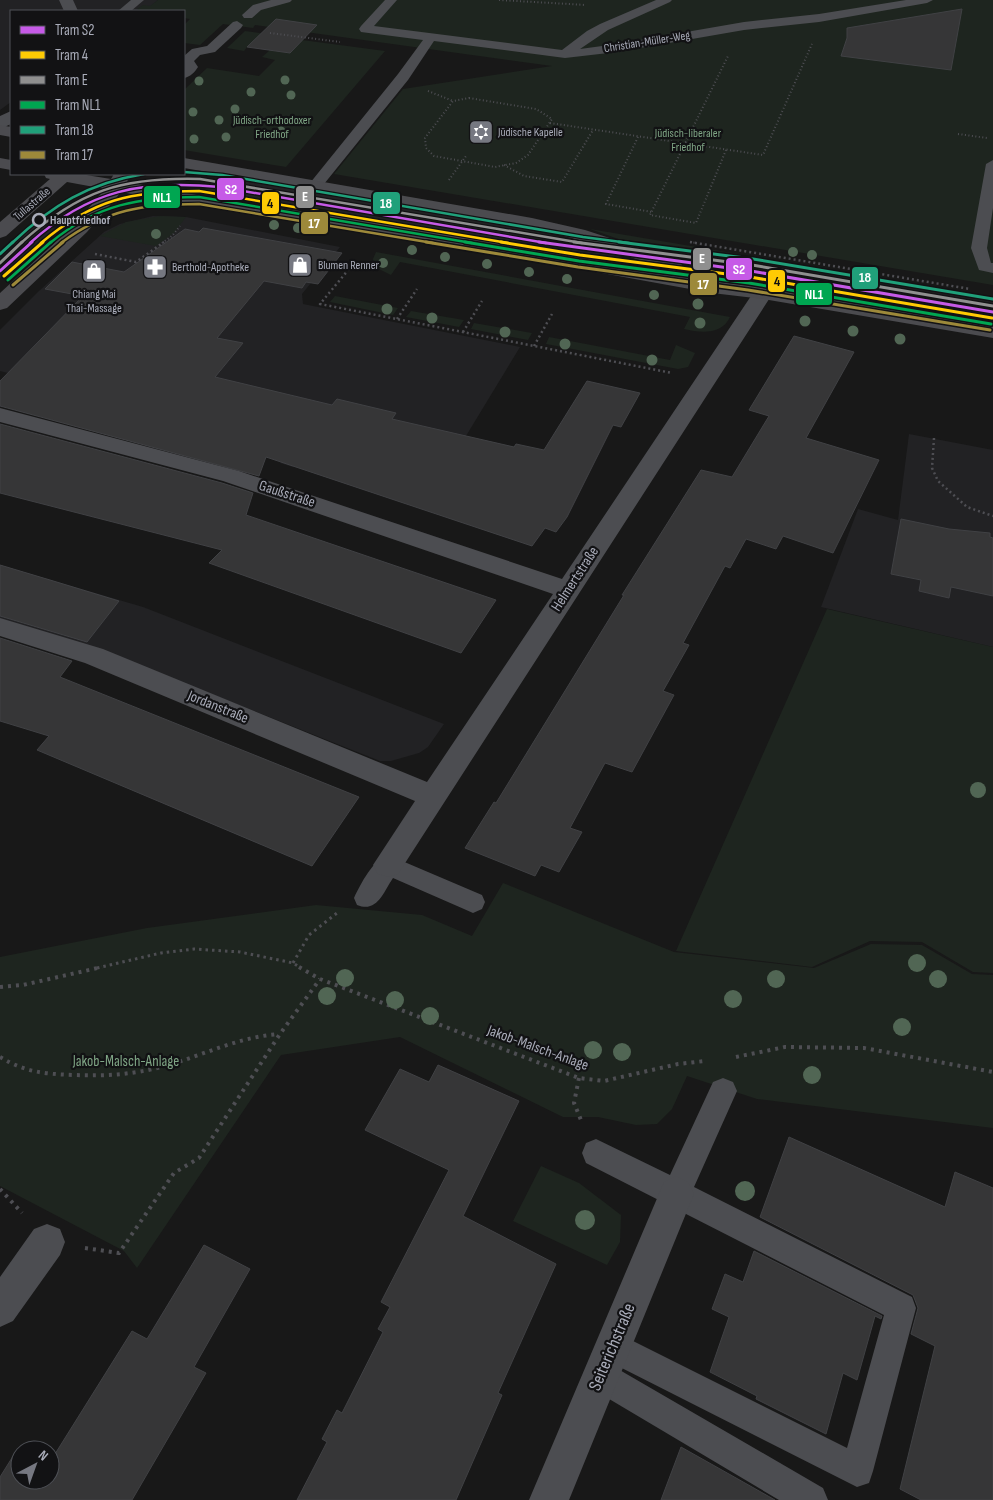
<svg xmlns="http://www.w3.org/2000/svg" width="993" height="1500" font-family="'Sofia Sans Condensed',sans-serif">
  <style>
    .built { fill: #222224 }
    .green { fill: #1e251f }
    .building { fill: #363637; stroke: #404144 }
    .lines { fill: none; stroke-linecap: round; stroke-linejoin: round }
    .path-far3 { stroke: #4e4e53; stroke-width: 2; stroke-dasharray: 1 2.5; stroke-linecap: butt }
    .path-far2 { stroke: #4e4e53; stroke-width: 2.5; stroke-dasharray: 2 3; stroke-linecap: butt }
    .path-far1 { stroke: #4e4e53; stroke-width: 3; stroke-dasharray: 2.5 4; stroke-linecap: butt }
    .path { stroke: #4e4e53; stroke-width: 4; stroke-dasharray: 3 5; stroke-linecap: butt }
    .lane { fill: #4c4d51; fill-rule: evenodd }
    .street { fill: #4c4d51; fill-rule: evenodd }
    .secondary { fill: #4b4b4f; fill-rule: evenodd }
    .tram-1-far1-casing { stroke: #121214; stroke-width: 5 }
    .tram-1-casing { stroke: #121214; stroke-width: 6 }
    .tram-2-far1-casing { stroke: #121214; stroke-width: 5 }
    .tram-2-casing { stroke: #121214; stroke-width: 6 }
    .tram-3-far1-casing { stroke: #121214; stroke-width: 5 }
    .tram-3-casing { stroke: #121214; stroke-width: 6 }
    .tram-4-far1-casing { stroke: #121214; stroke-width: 5 }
    .tram-4-casing { stroke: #121214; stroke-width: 6 }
    .tram-5-far1-casing { stroke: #121214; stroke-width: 5 }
    .tram-5-casing { stroke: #121214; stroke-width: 6 }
    .tram-6-far1-casing { stroke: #121214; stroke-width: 5 }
    .tram-6-casing { stroke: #121214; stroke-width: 6 }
    .tram-1-far1 { stroke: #c65ae7; stroke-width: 2.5 }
    .tram-1 { stroke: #c65ae7; stroke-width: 3 }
    .tram-2-far1 { stroke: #ffcb04; stroke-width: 2.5 }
    .tram-2 { stroke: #ffcb04; stroke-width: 3 }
    .tram-3-far1 { stroke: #8f8f8f; stroke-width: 2.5 }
    .tram-3 { stroke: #8f8f8f; stroke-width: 3 }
    .tram-4-far1 { stroke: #00a651; stroke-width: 2.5 }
    .tram-4 { stroke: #00a651; stroke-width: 3 }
    .tram-5-far1 { stroke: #20a07a; stroke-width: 2.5 }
    .tram-5 { stroke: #20a07a; stroke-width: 3 }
    .tram-6-far1 { stroke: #9d893a; stroke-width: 2.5 }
    .tram-6 { stroke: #9d893a; stroke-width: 3 }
    .tree { fill: #516654 }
    .stop-dot { fill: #121214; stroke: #a9acb9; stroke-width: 2.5 }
    .labels { text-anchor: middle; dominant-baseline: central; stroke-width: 4.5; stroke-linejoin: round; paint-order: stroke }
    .far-street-label { font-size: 12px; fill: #a9acb9; stroke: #121214 }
    .far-park-label { font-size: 12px; fill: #7fa585; stroke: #121214 }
    .far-poi-label { font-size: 12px; fill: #a9acb9; stroke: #121214; text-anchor: start }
    .far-stop-label { font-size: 12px; font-weight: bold; fill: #a9acb9; stroke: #121214; text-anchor: start }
    .street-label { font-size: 15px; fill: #a9acb9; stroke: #121214 }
    .park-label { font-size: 15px; fill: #7fa585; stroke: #121214 }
    .near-street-label { font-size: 18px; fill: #a9acb9; stroke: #121214 }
    .line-badge { stroke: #121214; stroke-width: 2 }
    .badge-label { font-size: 14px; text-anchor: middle; font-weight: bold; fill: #fff }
    .pale-badge-label { font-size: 14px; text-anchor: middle; font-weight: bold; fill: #111 }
  </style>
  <rect width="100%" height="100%" fill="#181818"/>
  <!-- built -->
  <path class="built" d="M0 0H158L146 10 153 11H11V102L0 110Z
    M218 176 520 228 557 236 627 259 530 245 206 189Z
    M153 216 186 217 340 247 302 294 303 304 520 347 466 436 309 450 293 467 280 463 294 446 0 371V330L39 291 104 232 120 224Z
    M31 223 55 228 0 278V252Z
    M644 248 724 256 993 301V317L721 269Z
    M909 434 993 450V647L821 607 858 509 898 520Z
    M0 565 143 607 444 724 428 747 419 753 391 761H380L98 649 0 619Z"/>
  <!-- green -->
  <path class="green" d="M158 0H993V285L334 174 403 89 552 66 255 25 253 28 223 24 200 45 184 43V25L190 19 184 18V11H140L137 9 143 5 150 6Z
    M245 31 274 35 247 47 244 51 227 48Z
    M302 40 385 51 286 167 184 150V90L207 68 259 76 275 60 262 57 270 50 290 53Z
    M206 189 530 245 627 259 624 267 264 202 201 194Z
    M160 216 186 217 174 233 156 246 100 236 126 222Z
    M590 229 993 297V301L724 256 644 248Z
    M376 252 730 317C722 335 701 333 684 329L690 317 400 262 391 275 375 267 373 259Z
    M335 296 398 308 393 315 330 302Z
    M411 311 464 320 459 327 406 317Z
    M474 323 532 333 528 340 471 329Z
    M549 337 670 360 676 345 695 353 688 367 678 369 546 344Z
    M827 609 993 647V973L973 972 922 942 870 941 812 967 676 951Z
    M503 883 674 952 814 968 871 944 922 945 972 974 993 975V1128L757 1099 687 1076 672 1109 657 1124 636 1125 598 1117H563L400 1037 281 1055 137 1268 124 1251 0 1186V957L147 928 316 905 422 915 472 936Z
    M541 1166 579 1183 621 1215 620 1242 607 1265 513 1221Z"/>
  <!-- building -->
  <path class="building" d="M962 9 951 70 841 56 847 38V28Z
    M276 19 317 25 290 53 247 47Z
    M203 228 342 253 318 284 306 282 302 288 264 281 217 338 243 343 215 377 332 405 337 399 396 413 392 419 514 447 516 444 544 450 587 381 640 393 621 427 613 425 567 517 556 532 545 528 532 546 266 457 259 476 0 406V381L83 296 45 289 72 262 124 272 185 229 199 232Z
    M794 336 854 352 806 438 879 460 833 553 783 536 776 549 746 539 730 568 725 566 683 643 689 645 663 691 674 695 632 772 605 763 570 828 582 832 559 872 541 865 535 876 465 848 494 802 496 803 624 595H622L701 470 732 477 769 416 749 410Z
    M0 424 222 483 253 493 246 515 496 600 461 653 209 563 222 550 0 493Z
    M901 519 949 529 990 533V537L993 538V596L951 587 949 598 919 591 921 580 891 574Z
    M0 565 50 580 119 601 87 642 0 616Z
    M0 638 72 661 60 677 359 797 312 866 37 750 49 736 0 721Z
    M438 1065 519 1101 463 1216 556 1264 498 1393 502 1395 456 1500H297L327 1442 322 1439 337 1410 342 1413 383 1332 378 1329 390 1307 381 1302 449 1170 365 1130 400 1069 429 1082Z
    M789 1137 945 1207 955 1172 993 1188V1500H921L900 1489 935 1346 911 1334 918 1308 913 1295 760 1217Z
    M204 1245 250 1269 194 1367 206 1373 132 1500H0V1477L15 1453 20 1456V1480H50V1462L132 1331 147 1339Z
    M754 1251 882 1316 881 1319 875 1316 857 1380 843 1373 826 1434 756 1399 757 1396 710 1372 729 1317 712 1309 725 1274 743 1282Z
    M681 1447 768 1496 775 1500H661Z"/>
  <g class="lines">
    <!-- path-far3 -->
    <path class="path-far3" d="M499 0 586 5
      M270 33 340 42
      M428 91 453 101
      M469 98 536 109 552 119 528 155 516 163 495 167 434 156 426 148 425 138 453 101Z
      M550 123 763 155 812 44
      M958 134 987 138
      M638 137 606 204 652 212
      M726 150 696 223 650 215 728 56
      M504 165 524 176 562 182 593 130
      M449 180 466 156
      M690 242 696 243
      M162 243 172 236 180 226"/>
    <!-- path-far2 -->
    <path class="path-far2" d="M690 242 970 289
      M95 254 136 262 164 242
      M349 269 320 304 672 373
      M397 319 417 289
      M463 332 482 301
      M534 346 552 314
      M934 438 932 468 938 481 967 507 993 516"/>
    <!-- path-far1 -->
    <path class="path-far1" d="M293 963 309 935 337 913
      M97 968 161 953 194 949 240 952 293 963 301 968"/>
    <!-- path -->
    <path class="path" d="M299 967 320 979 579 1078 604 1081 678 1064 705 1061
      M0 987 23 985 102 967
      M0 1057C25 1072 44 1074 73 1075 107 1076 131 1075 165 1066 204 1055 238 1037 279 1034
      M736 1057 785 1047 864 1048 993 1072
      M579 1078 574 1103 581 1120
      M0 1189 22 1213
      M85 1248 119 1253 174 1173 199 1158 280 1034 320 979"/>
    <!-- lane -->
    <path class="lane" d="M131 0H144L131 11H118Z
      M271 0H292L290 2 261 10 252 18H244L242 15 253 5Z
      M385 0H397L374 26 562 50 587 31 600 24 656 0H672L670 2 608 30 580 49 617 44 744 22 819 14 906 0H933L927 3 819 22 744 30 617 52 565 58 434 41 408 80 320 189H310L308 186 310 183 398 74 423 40 361 32 359 29 361 26Z
      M237 21 243 25 241 28 215 52 200 55 194 61 198 67C195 72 190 77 184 78V56L192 49 207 46 233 22Z
      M993 160V208L987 248 991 263H993V273L979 270 971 248 986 164Z
      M388 855 482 895 485 902 482 909 473 913 464 909 393 878C383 893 377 913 357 905L354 898C361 883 373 860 388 855Z
      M723 1078 733 1082 737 1091 694 1187 912 1297 916 1308 873 1471 869 1483 857 1487 602 1358 597 1347 602 1336 613 1331 847 1448 884 1315 586 1163 582 1153 586 1143 596 1139 670 1175 713 1082Z
      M600 1360 611 1365 823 1488 828 1500H779L589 1387 584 1376 589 1365Z"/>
    <!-- street -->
    <path class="street" d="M59 0H73L78 11H64Z
      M11 111V124L0 129V116Z
      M763 287 770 289 773 293 398 874 388 877 378 874 373 865 415 801 85 663 0 636V618L103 649 427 782 553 594 223 481 0 422V408L239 471 562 579 753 293 756 289Z
      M676 1176 688 1182 694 1194 569 1500H529L664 1182Z
      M47 1224 60 1229 65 1242 60 1255 13 1321 0 1327V1277L34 1229Z"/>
    <!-- secondary -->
    <path class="secondary" d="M0 125 11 127V137L0 135Z
      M0 158 11 160V170L0 168Z
      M184 158 532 218 585 230 680 261 682 265 680 269 673 271 572 238 532 228 184 168Z
      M44 174H80L111 179 114 174H130L127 182 235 202 408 226 712 281 763 287 993 326V338L763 299 712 293 408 238 235 212 121 192 87 232 7 308 0 310V293L75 224 105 189 67 182 6 236 0 238V222L50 179 46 178Z"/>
    <defs>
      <path id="tram-1-far1" d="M30 243C90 189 142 180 220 187L546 243"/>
      <path id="tram-1" d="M539 242 751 271 993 312
        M0 271 32 242"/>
      <path id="tram-2-far1" d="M41 243C93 199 132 191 199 191L508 243"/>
      <path id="tram-2" d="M501 242 580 255 750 277 992 318
        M4 276 43 242"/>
      <path id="tram-3-far1" d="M21 243C79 190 123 177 200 179L582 243"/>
      <path id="tram-3" d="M574 242 752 265 993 306
        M0 263 22 242"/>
      <path id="tram-4-far1" d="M50 243C97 204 140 197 199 197L472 243"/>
      <path id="tram-4" d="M465 242 579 261 749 283 991 324
        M8 280 51 242"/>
      <path id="tram-5-far1" d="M184 172 222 175 583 237 629 243
        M12 243C52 205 89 183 144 174"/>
      <path id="tram-5" d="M619 242 753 259 993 299
        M0 254 13 242"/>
      <path id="tram-6-far1" d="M61 243C106 209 144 204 199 204L433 243"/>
      <path id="tram-6" d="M426 242 578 267 748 290 990 330
        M13 285 63 242"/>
    </defs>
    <!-- tram-1-far1 casing -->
    <use href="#tram-1-far1" class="tram-1-far1-casing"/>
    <!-- tram-1 casing -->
    <use href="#tram-1" class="tram-1-casing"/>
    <!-- tram-2-far1 casing -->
    <use href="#tram-2-far1" class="tram-2-far1-casing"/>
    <!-- tram-2 casing -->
    <use href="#tram-2" class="tram-2-casing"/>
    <!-- tram-3-far1 casing -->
    <use href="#tram-3-far1" class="tram-3-far1-casing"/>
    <!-- tram-3 casing -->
    <use href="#tram-3" class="tram-3-casing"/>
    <!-- tram-4-far1 casing -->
    <use href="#tram-4-far1" class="tram-4-far1-casing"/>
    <!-- tram-4 casing -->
    <use href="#tram-4" class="tram-4-casing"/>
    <!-- tram-5-far1 casing -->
    <use href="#tram-5-far1" class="tram-5-far1-casing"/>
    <!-- tram-5 casing -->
    <use href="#tram-5" class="tram-5-casing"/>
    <!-- tram-6-far1 casing -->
    <use href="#tram-6-far1" class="tram-6-far1-casing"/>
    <!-- tram-6 casing -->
    <use href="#tram-6" class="tram-6-casing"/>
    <!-- tram-1-far1 -->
    <use href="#tram-1-far1" class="tram-1-far1"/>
    <!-- tram-1 -->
    <use href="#tram-1" class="tram-1"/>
    <!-- tram-2-far1 -->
    <use href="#tram-2-far1" class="tram-2-far1"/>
    <!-- tram-2 -->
    <use href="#tram-2" class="tram-2"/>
    <!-- tram-3-far1 -->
    <use href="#tram-3-far1" class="tram-3-far1"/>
    <!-- tram-3 -->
    <use href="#tram-3" class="tram-3"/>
    <!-- tram-4-far1 -->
    <use href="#tram-4-far1" class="tram-4-far1"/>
    <!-- tram-4 -->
    <use href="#tram-4" class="tram-4"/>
    <!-- tram-5-far1 -->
    <use href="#tram-5-far1" class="tram-5-far1"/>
    <!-- tram-5 -->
    <use href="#tram-5" class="tram-5"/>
    <!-- tram-6-far1 -->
    <use href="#tram-6-far1" class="tram-6-far1"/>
    <!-- tram-6 -->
    <use href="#tram-6" class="tram-6"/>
  </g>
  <!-- trees -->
  <g class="tree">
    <circle cx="285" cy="80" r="4.5"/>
    <circle cx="199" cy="81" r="4.5"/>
    <circle cx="251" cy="92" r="4.5"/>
    <circle cx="291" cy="95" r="4.5"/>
    <circle cx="235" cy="109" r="4.5"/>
    <circle cx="193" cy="112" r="4.5"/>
    <circle cx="219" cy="120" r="4.5"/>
    <circle cx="281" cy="131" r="4.5"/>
    <circle cx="226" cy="137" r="4.5"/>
    <circle cx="194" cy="139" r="4.5"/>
    <circle cx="274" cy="225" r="5"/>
    <circle cx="298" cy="228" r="5"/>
    <circle cx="156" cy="234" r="5"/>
    <circle cx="412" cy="250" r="5"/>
    <circle cx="793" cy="252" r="5"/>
    <circle cx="812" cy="255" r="5"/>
    <circle cx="445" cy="257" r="5"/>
    <circle cx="383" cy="263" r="5"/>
    <circle cx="487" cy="264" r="5"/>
    <circle cx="529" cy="272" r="5"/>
    <circle cx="567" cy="279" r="5"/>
    <circle cx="654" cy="295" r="5"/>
    <circle cx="698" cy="304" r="5.5"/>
    <circle cx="387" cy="309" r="5.5"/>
    <circle cx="432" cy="318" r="5.5"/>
    <circle cx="805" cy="321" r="5.5"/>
    <circle cx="700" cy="323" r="5.5"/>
    <circle cx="853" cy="331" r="5.5"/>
    <circle cx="505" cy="332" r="5.5"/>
    <circle cx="900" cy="339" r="5.5"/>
    <circle cx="565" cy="344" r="5.5"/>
    <circle cx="652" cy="360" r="5.5"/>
    <circle cx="978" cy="790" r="8"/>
    <circle cx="917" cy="963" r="9"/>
    <circle cx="345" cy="978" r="9"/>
    <circle cx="776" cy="979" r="9"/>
    <circle cx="938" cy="979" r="9"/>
    <circle cx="327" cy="996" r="9"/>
    <circle cx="733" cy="999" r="9"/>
    <circle cx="395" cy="1000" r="9"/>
    <circle cx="430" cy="1016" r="9"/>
    <circle cx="902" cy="1027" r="9"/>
    <circle cx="593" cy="1050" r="9"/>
    <circle cx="622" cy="1052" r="9"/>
    <circle cx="812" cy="1075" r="9"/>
    <circle cx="745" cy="1191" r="10"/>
    <circle cx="585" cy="1220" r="10"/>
  </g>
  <!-- icons -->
  <defs>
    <symbol id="synagogue-square" viewBox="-11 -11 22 22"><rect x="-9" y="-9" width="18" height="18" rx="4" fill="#767881" stroke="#121214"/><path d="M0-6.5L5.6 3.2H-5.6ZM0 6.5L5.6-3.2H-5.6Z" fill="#fff"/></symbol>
    <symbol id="shop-square" viewBox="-11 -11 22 22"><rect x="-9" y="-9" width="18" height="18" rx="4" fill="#767881" stroke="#121214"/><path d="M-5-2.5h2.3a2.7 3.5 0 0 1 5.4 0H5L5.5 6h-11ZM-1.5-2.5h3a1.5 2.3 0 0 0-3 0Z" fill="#fff"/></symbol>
    <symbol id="pharmacy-square" viewBox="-11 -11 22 22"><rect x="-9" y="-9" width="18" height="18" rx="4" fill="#767881" stroke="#121214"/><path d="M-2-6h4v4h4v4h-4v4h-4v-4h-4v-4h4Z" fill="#fff"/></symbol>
  </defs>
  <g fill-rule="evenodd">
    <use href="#synagogue-square" x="467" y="118" width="28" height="28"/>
    <use href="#shop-square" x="286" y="251" width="28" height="28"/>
    <use href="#pharmacy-square" x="141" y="253" width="28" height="28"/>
    <use href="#shop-square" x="80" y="257" width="28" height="28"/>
  </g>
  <!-- markers -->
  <circle class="stop-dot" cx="39" cy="220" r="6"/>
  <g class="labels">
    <!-- far-street labels -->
    <g class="far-street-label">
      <text transform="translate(647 42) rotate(-9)">Christian-Müller-Weg</text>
      <text transform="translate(32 204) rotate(-41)">Tullastraße</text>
    </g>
    <!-- far-park labels -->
    <g class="far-park-label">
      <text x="272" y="120">Jüdisch-orthodoxer<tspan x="272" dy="14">Friedhof</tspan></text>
      <text x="688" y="133">Jüdisch-liberaler<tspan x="688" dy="14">Friedhof</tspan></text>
    </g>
    <!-- far-poi labels -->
    <g class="far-poi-label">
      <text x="498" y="132">Jüdische Kapelle</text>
      <text x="318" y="265">Blumen Renner</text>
      <text x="172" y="267">Berthold-Apotheke</text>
      <text x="94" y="294" text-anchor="middle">Chiang Mai<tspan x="94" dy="14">Thai-Massage</tspan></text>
    </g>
    <!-- far-stop labels -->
    <g class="far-stop-label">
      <text x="50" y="220">Hauptfriedhof</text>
    </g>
    <!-- street labels -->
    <g class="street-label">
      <text transform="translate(287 494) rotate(18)">Gaußstraße</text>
      <text transform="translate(575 579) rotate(-57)">Helmertstraße</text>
      <text transform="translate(218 707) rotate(22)">Jordanstraße</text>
      <text transform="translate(538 1048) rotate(20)">Jakob-Malsch-Anlage</text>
    </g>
    <!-- park labels -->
    <g class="park-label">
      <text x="126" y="1061">Jakob-Malsch-Anlage</text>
    </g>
    <!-- near-street labels -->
    <g class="near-street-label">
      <text transform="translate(612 1347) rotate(-67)">Seiterichstraße</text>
    </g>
  </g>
  <g class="line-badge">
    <rect x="216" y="177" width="29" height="24" rx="5" fill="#c65ae7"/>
    <rect x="295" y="185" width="20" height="24" rx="5" fill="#8f8f8f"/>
    <rect x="143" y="185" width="38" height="24" rx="5" fill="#00a651"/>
    <rect x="261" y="191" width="19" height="24" rx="5" fill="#ffcb04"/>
    <rect x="372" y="191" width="29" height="24" rx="5" fill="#20a07a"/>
    <rect x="300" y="211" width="29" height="24" rx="5" fill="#9d893a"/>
    <rect x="692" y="247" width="20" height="24" rx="5" fill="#8f8f8f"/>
    <rect x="725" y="257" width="28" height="24" rx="5" fill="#c65ae7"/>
    <rect x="851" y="266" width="28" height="24" rx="5" fill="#20a07a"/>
    <rect x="767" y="269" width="19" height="24" rx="5" fill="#ffcb04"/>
    <rect x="689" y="272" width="29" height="24" rx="5" fill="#9d893a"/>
    <rect x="795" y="282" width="38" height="24" rx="5" fill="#00a651"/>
  </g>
  <g class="badge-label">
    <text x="231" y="194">S2</text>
    <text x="305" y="201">E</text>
    <text x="162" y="202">NL1</text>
    <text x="386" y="208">18</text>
    <text x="314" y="228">17</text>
    <text x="702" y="263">E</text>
    <text x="739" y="274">S2</text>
    <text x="865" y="282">18</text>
    <text x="703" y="289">17</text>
    <text x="814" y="299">NL1</text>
  </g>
  <g class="pale-badge-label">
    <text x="270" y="208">4</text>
    <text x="777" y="286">4</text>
  </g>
  <!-- legend -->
  <rect x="10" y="10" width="175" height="165" fill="#121214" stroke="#4e5056"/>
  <rect x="20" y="26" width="25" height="8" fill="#c65ae7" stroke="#4e5056"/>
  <text x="55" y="35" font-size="15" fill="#a9acb9">Tram S2</text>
  <rect x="20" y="51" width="25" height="8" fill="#ffcb04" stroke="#4e5056"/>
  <text x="55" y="60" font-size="15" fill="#a9acb9">Tram 4</text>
  <rect x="20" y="76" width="25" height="8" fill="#8f8f8f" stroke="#4e5056"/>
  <text x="55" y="85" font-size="15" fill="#a9acb9">Tram E</text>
  <rect x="20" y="101" width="25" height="8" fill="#00a651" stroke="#4e5056"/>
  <text x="55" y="110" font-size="15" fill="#a9acb9">Tram NL1</text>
  <rect x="20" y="126" width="25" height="8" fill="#20a07a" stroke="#4e5056"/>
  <text x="55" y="135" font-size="15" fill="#a9acb9">Tram 18</text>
  <rect x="20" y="151" width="25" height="8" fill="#9d893a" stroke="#4e5056"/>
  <text x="55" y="160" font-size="15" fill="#a9acb9">Tram 17</text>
  <!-- north arrow -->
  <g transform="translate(35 1465) rotate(41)"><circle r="24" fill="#121214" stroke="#4e5056"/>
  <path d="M0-4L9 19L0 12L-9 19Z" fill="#767881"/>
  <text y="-8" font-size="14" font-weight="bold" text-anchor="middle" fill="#a9acb9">N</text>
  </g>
</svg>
